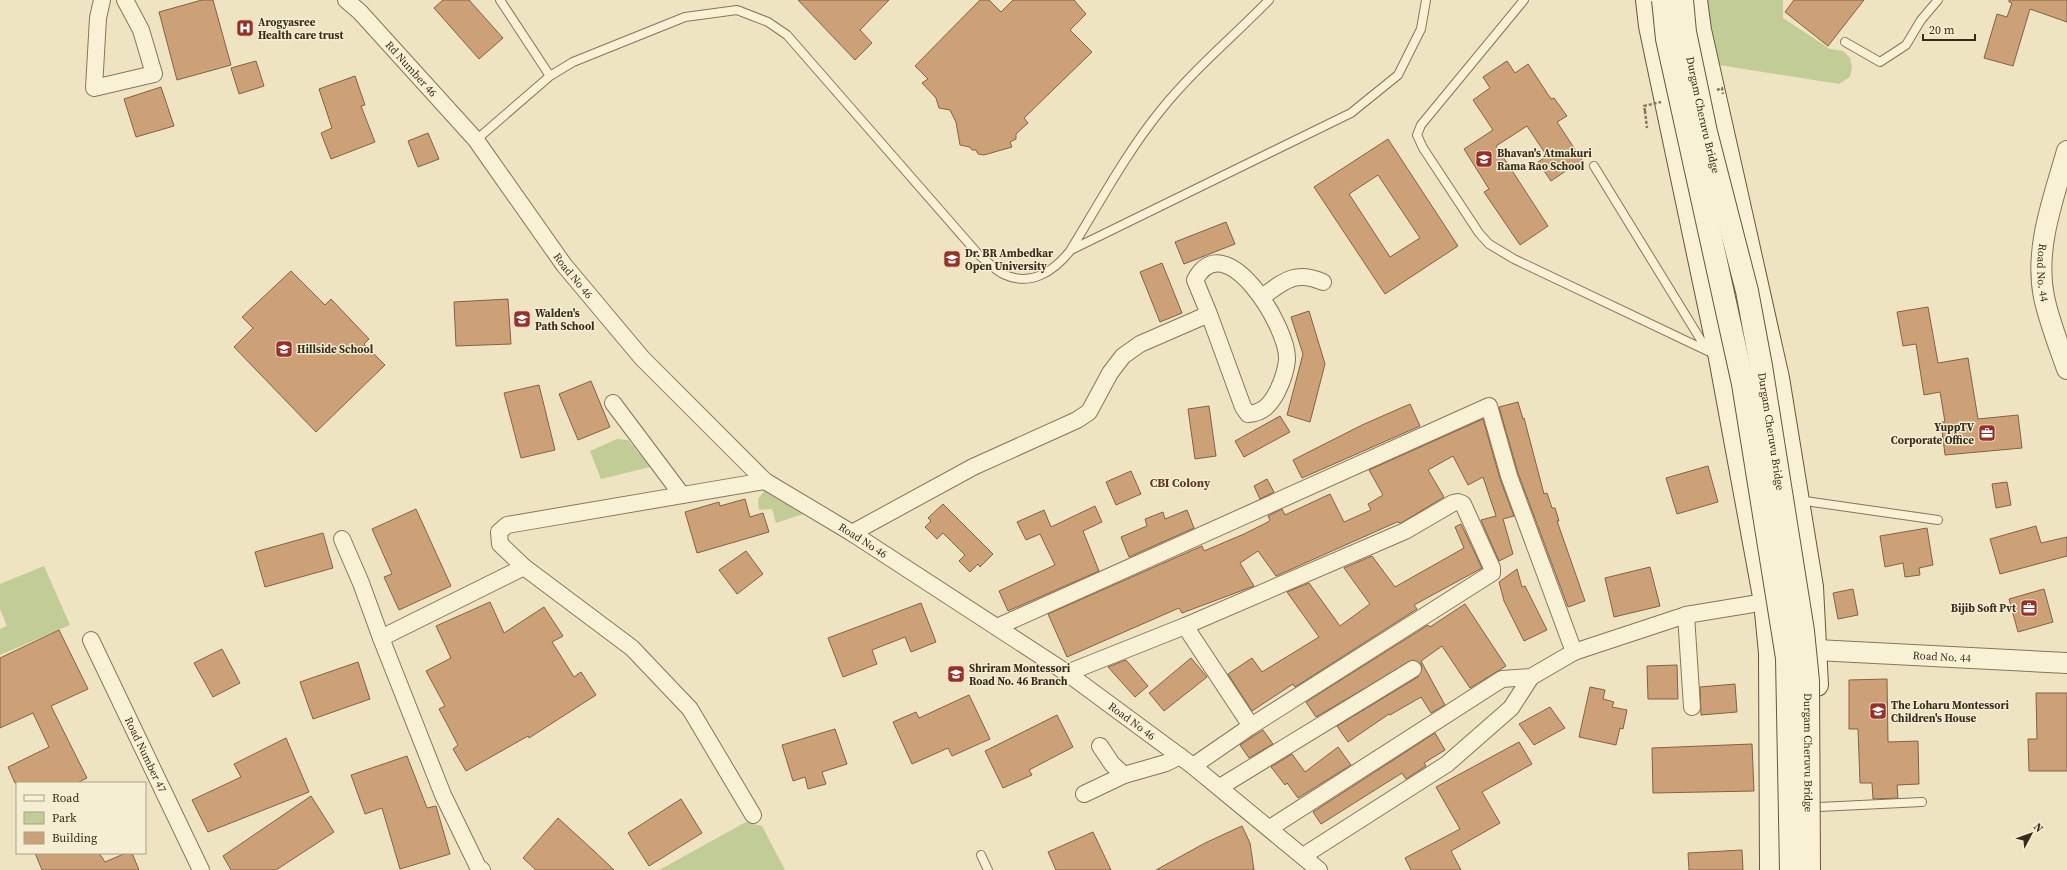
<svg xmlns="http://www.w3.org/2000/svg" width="2067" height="870" font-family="'Source Serif 4',serif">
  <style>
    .green { fill: #c2cc96 }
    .building { fill: #cca178; stroke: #87613f; fill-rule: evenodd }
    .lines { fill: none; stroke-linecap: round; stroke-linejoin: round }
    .service-casing { stroke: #887559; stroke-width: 10 }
    .minor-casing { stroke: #887559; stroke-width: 18 }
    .tertiary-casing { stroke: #887559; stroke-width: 22 }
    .secondary-casing { stroke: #6a563c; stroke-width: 24 }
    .path { stroke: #887559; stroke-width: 2.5; stroke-dasharray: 3 2; stroke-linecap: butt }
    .service { stroke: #f9f1d5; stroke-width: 8 }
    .minor { stroke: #f9f1d5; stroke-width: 16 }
    .tertiary { stroke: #f9f1d5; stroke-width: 20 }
    .secondary { stroke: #f9f1d5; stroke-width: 22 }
    .secondary-bridge-casing { stroke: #6a563c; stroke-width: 24; stroke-linecap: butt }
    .path-bridge { stroke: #887559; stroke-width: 2.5; stroke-dasharray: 3 2; stroke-linecap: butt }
    .secondary-bridge { stroke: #f9f1d5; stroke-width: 22 }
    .labels { text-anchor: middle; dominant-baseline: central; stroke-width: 3; stroke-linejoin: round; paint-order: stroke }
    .poi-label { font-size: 11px; font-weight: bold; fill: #382c1d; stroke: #f5eed2; text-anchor: start }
    .street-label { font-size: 11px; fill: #382c1d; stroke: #f5eed2 }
    .neighbourhood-label { font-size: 12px; font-weight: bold; fill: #64311d; stroke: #f5eed2 }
  </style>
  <rect width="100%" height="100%" fill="#eee4c2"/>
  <!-- green -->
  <path class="green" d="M1706 0H1783V18L1830 49 1843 51 1850 58 1852 67 1850 77 1839 84 1713 64Z
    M617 439 628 440 650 467 601 479 590 451Z
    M765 490 806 513 776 523 772 509 759 510 758 499Z
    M44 566 70 625 0 655V629L7 626 0 609V584Z
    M746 822 762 826 785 870H659Z"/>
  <!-- building -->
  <path class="building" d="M202 0H213L231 65 177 80 159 12Z
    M443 0H469L503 38 479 59 434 8Z
    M798 0H889L860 30 872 43 855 60Z
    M980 0H989L1001 12 1013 0H1074L1086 14 1070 30 1092 52 1024 118 1028 123 1016 134V139L1010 142 1012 147 984 155 978 154 976 150H972L970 147 960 145 956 122 950 110 939 108 936 98 922 83 928 79 915 66Z
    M1794 0H1864L1828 46 1785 12Z
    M2009 0H2067V22L2030 9 2013 66 1984 58 1997 14 2007 17 2012 3 2009 2Z
    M256 61 264 86 239 94 231 68Z
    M1507 61 1515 73 1528 64 1551 99 1554 98 1567 116 1557 122 1582 160 1551 181 1538 162 1547 156 1527 126 1496 146 1548 226 1520 245 1484 192 1489 189 1464 149 1493 130 1473 100 1490 88 1483 77Z
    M355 76 365 105 361 106 375 142 331 159 321 133 332 128 319 89Z
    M161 87 174 126 136 137 124 99Z
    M428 133 439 159 418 167 408 141Z
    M1388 139 1458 246 1385 294 1314 187ZM1378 175 1420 238 1390 257 1349 194Z
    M1226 222 1235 244 1184 264 1175 242Z
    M1162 263 1182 313 1160 322 1140 272Z
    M291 271 325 305 331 299 369 339 364 344 385 365 316 432 234 347 253 328 242 317Z
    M508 299 511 344 456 346 454 302Z
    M1928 307 1938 363 1968 358 1978 419 2018 415 2022 448 1945 455 1941 422H1945L1940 392 1924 395 1916 344 1903 346 1897 312Z
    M1309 311 1325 364 1310 422 1287 415 1303 354 1291 317Z
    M591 381 610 427 578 440 559 394Z
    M539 385 555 450 521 458 504 393Z
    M1518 402 1523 419 1524 418 1544 494 1547 493 1552 508H1555L1559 521H1557L1585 601 1568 607 1518 473 1499 407Z
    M1410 404 1420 426 1302 478 1293 460 1362 425Z
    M1209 406 1216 456 1195 459 1188 409Z
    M1280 416 1290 432 1244 457 1235 441Z
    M1483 419 1500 479 1514 516 1503 519 1513 554 1499 561 1481 520 1496 516 1483 477 1468 485 1453 456 1428 470 1444 497 1401 523 1397 522 1276 576 1258 551 1240 563 1254 586 1182 613 1179 608 1067 657 1048 614 1202 546 1204 551 1244 534 1268 522 1270 520 1268 516 1282 509 1285 515 1330 494 1344 522 1371 510 1368 504 1383 495 1369 470Z
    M1708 466 1718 502 1677 514 1666 478Z
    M1131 471 1141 494 1116 505 1106 482Z
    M1267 479 1274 492 1260 499 1254 486Z
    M2007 482 2011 505 1996 508 1992 484Z
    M745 499 750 517 763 513 769 532 697 553 685 512 719 502 720 506Z
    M943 504 993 554 980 567 978 564 970 572 959 561 965 555 943 533 937 539 925 527 931 521 928 518Z
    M1095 506 1102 522 1083 531 1099 571 1008 611 999 591 1055 565 1040 534 1026 540 1017 522 1044 510 1051 527Z
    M416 509 451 586 399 610 384 577 392 574 372 529Z
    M1187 510 1194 528 1129 557 1121 537 1147 526 1145 519 1163 512 1165 519Z
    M1461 524 1482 568 1414 605 1417 609 1295 687 1293 684 1252 711 1228 674 1252 658 1262 672 1319 637 1287 592 1309 583 1340 626 1370 604 1344 568 1372 556 1395 587 1464 548 1455 527Z
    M2036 526 2041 543 2067 537V556L2000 574 1990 539Z
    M1927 528 1933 565 1919 568 1920 575 1905 577 1903 563 1885 567 1880 536Z
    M323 533 333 568 265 587 255 552Z
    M746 551 763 574 737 594 719 570Z
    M1650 567 1660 606 1614 617 1605 578Z
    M1517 569 1522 587 1525 586 1547 630 1524 641 1504 601 1499 582Z
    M1853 589 1858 615 1838 619 1833 593Z
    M2044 589 2053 622 2018 632 2009 599Z
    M490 602 504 633 544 607 563 636 552 642 574 677 581 672 596 695 529 738 528 736 466 771 453 749 458 745 439 709 445 706 426 671 451 658 436 626Z
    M921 603 936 642 911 652 905 637 872 650 877 664 843 677 828 638Z
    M1465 604 1506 666 1470 688 1442 646 1421 661 1445 705 1431 713 1421 697 1390 715 1389 714 1348 742 1337 726 1418 677 1422 668 1421 664 1413 660 1316 717 1306 702 1428 625 1430 627Z
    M59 630 88 689 51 706 87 778 77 783H15L8 767 49 747 33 713 0 728V658Z
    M222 649 240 683 213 697 194 663Z
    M1191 658 1207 677 1164 711 1149 693Z
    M1126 660 1148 686 1135 697 1108 667Z
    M358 662 370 699 313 719 300 682Z
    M1677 665 1678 699H1648L1647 666Z
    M1887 679 1888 742 1918 741 1919 784 1897 785 1898 798 1873 799 1872 783H1860L1858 729H1849V680Z
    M1735 684 1737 712 1701 715 1700 687Z
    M1590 687 1605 690 1603 699 1614 702 1612 707 1627 710 1623 729 1620 728 1616 745 1579 737Z
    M2036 693H2067V771H2029L2028 739H2037Z
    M969 695 990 739 952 756 948 748 912 764 893 722 916 712 919 718Z
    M1550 707 1565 728 1534 745 1519 724Z
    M1057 715 1073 747 1029 770 1032 775 1003 788 985 751Z
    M835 729 847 764 822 772 826 784 808 789 805 777 793 781 782 745Z
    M1263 730 1273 744 1249 758 1240 745Z
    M1435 733 1445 750 1424 763 1426 766 1406 779 1402 773 1321 824 1313 812Z
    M286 738 309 792 208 832 192 800 241 777 234 764Z
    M1519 742 1532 764 1482 792 1500 823 1451 851 1461 870H1411L1405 858 1460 829 1436 787Z
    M1752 744 1754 791 1653 793 1652 748Z
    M1338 747 1351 765 1298 798 1287 783 1285 785 1271 767 1292 754 1305 772Z
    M407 756 427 808 436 806 450 854 400 869 382 808 365 814 351 775Z
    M311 796 334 832 276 870H231L223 856Z
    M681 799 702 833 649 866 628 833Z
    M558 818 593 850 614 870H536L523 858Z
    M1242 826 1250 843 1254 870H1156L1205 843Z
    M1093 832 1111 870H1056L1048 852Z
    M1742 850 1743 870H1689L1688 853Z
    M35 853H99L105 862 126 853H132L139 870H42Z"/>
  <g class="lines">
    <defs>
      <path id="service" d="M500 0 550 76
        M1524 0 1421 125 1417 135 1423 148 1479 233 1489 244 1514 259 1716 355
        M1845 42 1880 62 1906 45 1921 20 1938 0
        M476 140 550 76 573 62 685 17 737 10 768 22 787 35 979 255C987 261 995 270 1003 274 1030 287 1053 272 1070 251 1099 204 1126 153 1161 110 1193 70 1233 37 1269 0
        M1594 166 1707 350
        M1071 250 1351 113 1398 75 1421 29 1426 0
        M1798 500 1938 520
        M1819 807 1922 802
        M981 855 988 870"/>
      <g id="minor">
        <path d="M102 0 98 18 94 88 154 74 141 30 125 0"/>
        <path id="s1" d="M346 0 360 12 476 140 564 265 642 358 765 481 852 533 1067 673 1193 766 1319 870"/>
        <path d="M1262 297C1284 281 1295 270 1323 282"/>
        <path d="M613 403 682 495"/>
        <path d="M852 533 973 467 1077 420 1089 412 1110 373 1123 356 1140 344 1209 314 1243 407 1248 414C1263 413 1270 405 1277 392 1282 382 1286 370 1287 360 1289 328 1225 223 1195 280L1209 314"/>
        <path d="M342 539 361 583 381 638"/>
        <path d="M1686 615 1692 707"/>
        <path d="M1185 626 1251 726"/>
        <path d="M997 627 1489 406 1509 476 1574 652"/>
        <path id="s2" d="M91 640 201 870"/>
        <path d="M1067 673 1185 626 1405 531 1453 503 1458 502 1463 504 1492 568V573L1251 726 1193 766"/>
        <path d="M1100 746 1112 764 1124 775"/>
        <path d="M1220 787 1413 669"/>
        <path d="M1084 794 1124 775 1166 763 1180 756"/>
        <path d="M753 815 690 709 632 648 524 567 500 544 499 532 507 525 765 481"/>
        <path d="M1270 828 1502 679 1531 677 1574 652 1686 615 1765 602"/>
        <path d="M1303 856 1447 764 1511 708 1531 677"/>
        <path d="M482 870 478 867 443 795 381 638 524 567"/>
      </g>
      <g id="tertiary">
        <path id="s3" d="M2067 151C2054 197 2034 248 2044 297 2049 321 2059 346 2067 369"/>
        <path id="s4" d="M1816 650 2067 663"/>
      </g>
      <path id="secondary" d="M1647 0 1650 26 1720 358 1765 602 1770 653 1771 870
        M1696 0 1700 30 1778 378 1812 587 1817 685"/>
    </defs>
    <!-- service casing -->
    <use href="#service" class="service-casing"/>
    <!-- minor casing -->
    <use href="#minor" class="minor-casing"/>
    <!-- tertiary casing -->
    <use href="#tertiary" class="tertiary-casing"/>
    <!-- secondary casing -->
    <use href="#secondary" class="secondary-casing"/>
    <!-- path -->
    <path class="path" d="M1645 111 1647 128"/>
    <!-- service -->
    <use href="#service" class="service"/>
    <!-- minor -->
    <use href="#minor" class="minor"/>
    <!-- tertiary -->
    <use href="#tertiary" class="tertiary"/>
    <!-- secondary -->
    <use href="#secondary" class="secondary"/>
    <defs>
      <g id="secondary-bridge">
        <path d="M1663 0 1667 39 1743 384 1787 658 1791 870"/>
        <path id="s5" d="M1682 0 1685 32 1706 132 1747 291 1761 366 1803 631 1808 681 1809 870"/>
      </g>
    </defs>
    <!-- secondary-bridge casing -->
    <use href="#secondary-bridge" class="secondary-bridge-casing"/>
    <!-- path-bridge -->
    <path class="path-bridge" d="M1717 90 1722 88 1723 94
      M1645 111 1644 106 1661 102"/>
    <!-- secondary-bridge -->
    <use href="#secondary-bridge" class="secondary-bridge"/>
  </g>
  <!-- icons -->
  <defs>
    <symbol id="hospital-square" viewBox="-11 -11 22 22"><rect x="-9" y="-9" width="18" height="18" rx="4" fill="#973029" stroke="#f5eed2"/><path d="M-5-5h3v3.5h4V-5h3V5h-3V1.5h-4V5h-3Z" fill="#fff"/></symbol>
    <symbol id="school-square" viewBox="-11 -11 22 22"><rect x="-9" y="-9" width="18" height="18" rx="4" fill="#973029" stroke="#f5eed2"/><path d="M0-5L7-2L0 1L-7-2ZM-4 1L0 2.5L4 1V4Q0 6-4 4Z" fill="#fff"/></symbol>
    <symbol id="university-square" viewBox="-11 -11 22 22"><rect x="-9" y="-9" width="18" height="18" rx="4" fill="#973029" stroke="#f5eed2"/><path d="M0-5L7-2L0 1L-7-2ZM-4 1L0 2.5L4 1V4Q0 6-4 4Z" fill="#fff"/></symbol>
    <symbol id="office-square" viewBox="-11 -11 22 22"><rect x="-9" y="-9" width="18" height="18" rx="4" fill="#973029" stroke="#f5eed2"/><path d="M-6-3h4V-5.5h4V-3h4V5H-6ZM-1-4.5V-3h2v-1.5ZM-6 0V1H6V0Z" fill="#fff"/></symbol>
  </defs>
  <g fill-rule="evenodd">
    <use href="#hospital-square" x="235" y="18" width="20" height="20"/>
    <use href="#school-square" x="1474" y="149" width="20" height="20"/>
    <use href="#university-square" x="942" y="249" width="20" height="20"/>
    <use href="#university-square" x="512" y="309" width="20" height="20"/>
    <use href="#university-square" x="274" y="339" width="20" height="20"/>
    <use href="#office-square" x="1977" y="423" width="20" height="20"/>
    <use href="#office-square" x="2019" y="598" width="20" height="20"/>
    <use href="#university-square" x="946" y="664" width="20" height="20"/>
    <use href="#university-square" x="1868" y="701" width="20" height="20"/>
  </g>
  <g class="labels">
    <!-- poi labels -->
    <g class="poi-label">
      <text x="258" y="22">Arogyasree<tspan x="258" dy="13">Health care trust</tspan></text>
      <text x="1497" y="153">Bhavan's Atmakuri<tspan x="1497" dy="13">Rama Rao School</tspan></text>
      <text x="965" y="253">Dr. BR Ambedkar<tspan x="965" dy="13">Open University</tspan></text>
      <text x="535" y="313">Walden's<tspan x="535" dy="13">Path School</tspan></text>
      <text x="297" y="349">Hillside School</text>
      <text x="1974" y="427" text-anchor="end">YuppTV<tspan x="1974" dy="13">Corporate Office</tspan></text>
      <text x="2016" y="608" text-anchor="end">Bijib Soft Pvt</text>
      <text x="969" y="668">Shriram Montessori<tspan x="969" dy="13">Road No. 46 Branch</tspan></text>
      <text x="1891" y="705">The Loharu Montessori<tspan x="1891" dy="13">Children's House</tspan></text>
    </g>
    <!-- street labels -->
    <g class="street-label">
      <text stroke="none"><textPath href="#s1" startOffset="95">Rd Number 46</textPath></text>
      <text stroke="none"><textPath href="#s5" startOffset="117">Durgam Cheruvu Bridge</textPath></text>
      <text stroke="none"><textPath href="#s3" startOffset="125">Road No. 44</textPath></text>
      <text stroke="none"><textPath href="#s1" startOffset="358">Road No 46</textPath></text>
      <text stroke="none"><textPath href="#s5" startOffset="441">Durgam Cheruvu Bridge</textPath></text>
      <text stroke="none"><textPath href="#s1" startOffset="754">Road No 46</textPath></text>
      <text stroke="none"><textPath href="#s4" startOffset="126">Road No. 44</textPath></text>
      <text stroke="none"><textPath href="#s1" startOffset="1078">Road No 46</textPath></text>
      <text stroke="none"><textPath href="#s5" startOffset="765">Durgam Cheruvu Bridge</textPath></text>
      <text stroke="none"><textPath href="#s2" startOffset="127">Road Number 47</textPath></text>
    </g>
    <!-- neighbourhood labels -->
    <g class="neighbourhood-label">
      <text x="1180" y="483">CBI Colony</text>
    </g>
  </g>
  <!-- legend -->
  <rect x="16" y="782" width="130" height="72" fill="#f5eed2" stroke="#a9a08a"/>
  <rect x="24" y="795" width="20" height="6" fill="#f9f1d5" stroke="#a9a08a"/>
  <text x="52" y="802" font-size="12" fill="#382c1d">Road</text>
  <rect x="24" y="812" width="20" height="12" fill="#c2cc96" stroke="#a9a08a"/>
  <text x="52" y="822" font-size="12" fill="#382c1d">Park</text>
  <rect x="24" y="832" width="20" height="12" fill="#cca178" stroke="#a9a08a"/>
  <text x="52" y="842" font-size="12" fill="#382c1d">Building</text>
  <!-- north arrow -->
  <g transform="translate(2031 834) rotate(49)" stroke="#f5eed2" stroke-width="3" paint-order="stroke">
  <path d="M0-3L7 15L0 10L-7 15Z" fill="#382c1d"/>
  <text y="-6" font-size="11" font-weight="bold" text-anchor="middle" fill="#382c1d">N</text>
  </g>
  <!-- scale -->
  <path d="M1923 34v6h52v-6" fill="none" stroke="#382c1d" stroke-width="2"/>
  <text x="1929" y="34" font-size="12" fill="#382c1d" stroke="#f5eed2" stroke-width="3" paint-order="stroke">20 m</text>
</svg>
